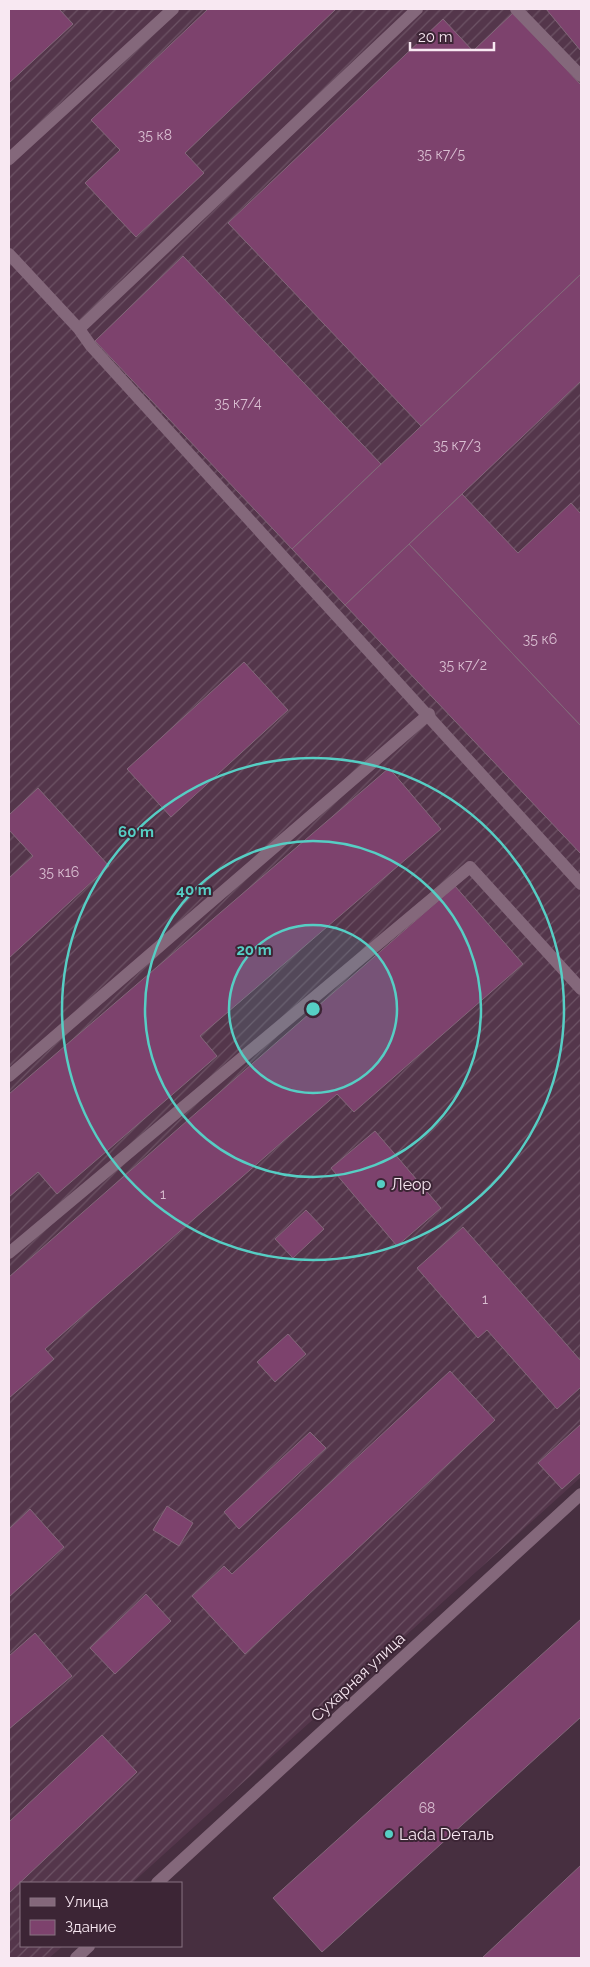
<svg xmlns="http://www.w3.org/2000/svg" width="590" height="1967" font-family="Raleway,sans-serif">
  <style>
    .industrial { fill: url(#industrial-furrows) }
    .building { fill: #7d426d; stroke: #83677a }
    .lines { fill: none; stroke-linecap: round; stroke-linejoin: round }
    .minor { stroke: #84687b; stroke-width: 12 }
    .ring { fill: none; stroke: #56cec4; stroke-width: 2.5 }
    .poi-dot { fill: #56cec4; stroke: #3c2535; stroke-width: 2 }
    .labels { text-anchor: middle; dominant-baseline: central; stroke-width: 4; stroke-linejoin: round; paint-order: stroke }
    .number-label { font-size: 14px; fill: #d9bed1 }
    .poi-label { font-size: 16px; fill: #f8e8f2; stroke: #3c2535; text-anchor: start }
    .street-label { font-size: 16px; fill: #f8e8f2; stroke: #3c2535 }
    .centre { fill: #56cec4; stroke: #3c2535; stroke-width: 2.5 }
    .ring-label { font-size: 15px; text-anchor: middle; font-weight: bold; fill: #56cec4; stroke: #3c2535; stroke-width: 4; stroke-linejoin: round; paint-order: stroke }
  </style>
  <defs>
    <pattern id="industrial-furrows" width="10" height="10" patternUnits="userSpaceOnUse" patternTransform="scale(1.25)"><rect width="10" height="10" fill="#54364b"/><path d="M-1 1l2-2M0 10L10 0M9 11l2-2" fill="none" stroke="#6d5365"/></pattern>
  </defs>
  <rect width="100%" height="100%" fill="#472f40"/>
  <!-- industrial -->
  <path class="industrial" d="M9 9H581V1477L132 1883H21V1946H63L49 1958H9Z"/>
  <!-- building -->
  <path class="building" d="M9 9H59L73 24 9 83Z
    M208 9H336L185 153 204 173 136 237 85 183 120 150 91 120Z
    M546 9H581V51Z
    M513 13 581 85V274L421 426 228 223 443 19 473 51Z
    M183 256 381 464 292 549 95 341Z
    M581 274V381L345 605 292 549Z
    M462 494 518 553 571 503 581 514V726L409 544Z
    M409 544 581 726V854L345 605Z
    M244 662 288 710 171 817 127 769Z
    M389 768 441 829 200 1036 217 1056 57 1194 38 1172 9 1197V1094Z
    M38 788 109 866 9 958V878L33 856 9 830V815Z
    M455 886 523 964 354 1112 337 1094 45 1349 54 1359 9 1398V1277Z
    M375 1131 441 1208 397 1246 331 1168Z
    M306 1210 324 1229 293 1258 275 1239Z
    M463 1227 581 1361V1387L557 1409 487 1330 478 1338 417 1268Z
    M288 1334 306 1354 275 1382 257 1362Z
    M450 1371 495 1420 245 1654 192 1596 224 1566 232 1574Z
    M581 1424V1472L562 1489 538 1463Z
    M310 1432 326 1448 239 1529 224 1512Z
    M167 1506 193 1523 179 1546 153 1530Z
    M30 1509 64 1547 9 1597V1529Z
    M146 1594 171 1621 115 1674 90 1648Z
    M581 1619V1717L322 1952 273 1898Z
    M35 1633 72 1676 9 1729V1656Z
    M102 1735 137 1772 9 1893V1822Z
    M581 1865V1958H482Z"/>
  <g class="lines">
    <!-- minor -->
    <path class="minor" d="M417 9 79 329 91 346 581 884
      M516 9 581 76
      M9 159 173 9
      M9 254 79 329
      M9 1076 429 714
      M9 1253 470 867 581 989
      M157 1883 581 1494
      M76 1958 89 1946"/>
  </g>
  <!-- distance rings -->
  <circle cx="313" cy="1009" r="84" fill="#56cec4" fill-opacity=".12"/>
  <g class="ring">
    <circle cx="313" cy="1009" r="84"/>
    <circle cx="313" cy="1009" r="168"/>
    <circle cx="313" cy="1009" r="251"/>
  </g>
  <!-- markers -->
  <g class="poi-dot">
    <circle cx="381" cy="1184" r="5"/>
    <circle cx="389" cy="1834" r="5"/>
  </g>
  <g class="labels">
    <!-- number labels -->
    <g class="number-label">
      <text x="155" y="135">35 к8</text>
      <text x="441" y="154">35 к7/5</text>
      <text x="238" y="403">35 к7/4</text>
      <text x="457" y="445">35 к7/3</text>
      <text x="540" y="639">35 к6</text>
      <text x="463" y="665">35 к7/2</text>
      <text x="59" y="872">35 к16</text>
      <text x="163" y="1194">1</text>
      <text x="485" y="1299">1</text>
      <text x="427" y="1808">68</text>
    </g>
    <!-- poi labels -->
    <g class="poi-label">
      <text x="391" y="1184">Леор</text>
      <text x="399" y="1834">Lada Dеталь</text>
    </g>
    <!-- street labels -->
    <g class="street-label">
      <text transform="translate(358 1677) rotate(-43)">Сухарная улица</text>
    </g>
  </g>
  <circle cx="313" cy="1009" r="8" class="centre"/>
  <g class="ring-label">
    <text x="136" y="837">60 m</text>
    <text x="194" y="895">40 m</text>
    <text x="254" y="955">20 m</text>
  </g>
  <!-- border -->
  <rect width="590" height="1967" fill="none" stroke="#f8e8f2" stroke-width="20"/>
  <!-- legend -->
  <rect x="20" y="1882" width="162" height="65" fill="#3c2535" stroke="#877381"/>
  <rect x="30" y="1898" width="25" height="8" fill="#84687b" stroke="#877381"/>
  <text x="65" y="1907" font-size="15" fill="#f8e8f2">Улица</text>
  <rect x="30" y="1920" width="25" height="15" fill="#7d426d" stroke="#877381"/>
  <text x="65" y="1932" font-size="15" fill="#f8e8f2">Здание</text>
  <!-- scale -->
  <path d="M410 42v8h84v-8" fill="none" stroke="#f8e8f2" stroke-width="2.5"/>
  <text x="418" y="42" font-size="15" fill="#f8e8f2" stroke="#3c2535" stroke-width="4" paint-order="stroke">20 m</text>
</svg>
